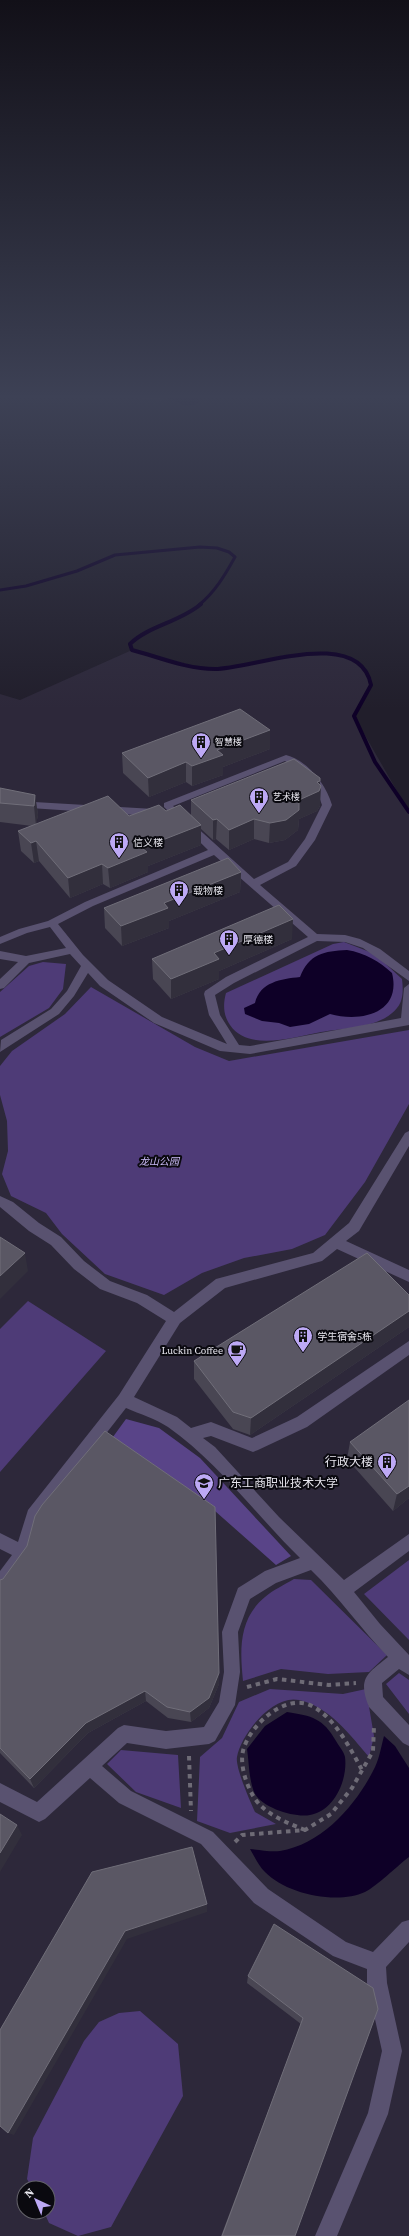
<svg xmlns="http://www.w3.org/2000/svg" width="409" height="2236" font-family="'Source Serif 4','Noto Sans SC',serif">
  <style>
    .built { fill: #2d283a; fill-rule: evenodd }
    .green { fill: #4e3b77 }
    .forest { fill: #594488 }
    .water { fill: #0e0027 }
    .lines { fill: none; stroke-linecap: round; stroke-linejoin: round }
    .stream-far1 { stroke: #0e0027; stroke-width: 3 }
    .stream { stroke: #0e0027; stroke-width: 4 }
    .path { stroke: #6e6b76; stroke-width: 4; stroke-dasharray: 4.5 4.5; stroke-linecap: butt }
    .minor { fill: #595270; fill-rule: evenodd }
    .wall { fill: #494653 }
    .shaded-wall { fill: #322f3c }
    .building { fill: #5a5764; stroke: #706e79 }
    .labels { text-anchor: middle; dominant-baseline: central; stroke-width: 4; stroke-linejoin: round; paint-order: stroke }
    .far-poi-label { font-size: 9px; fill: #e8e7ef; stroke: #0a090f; text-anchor: start }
    .poi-label { font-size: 10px; fill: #e8e7ef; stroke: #0a090f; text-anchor: start }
    .park-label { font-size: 10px; font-style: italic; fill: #cabbf6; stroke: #0a090f }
    .near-poi-label { font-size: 12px; fill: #e8e7ef; stroke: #0a090f; text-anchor: end }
  </style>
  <rect width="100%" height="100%" fill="#211e2b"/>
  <!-- built -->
  <path class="built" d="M132 650 203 668 238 666 285 655 327 654 345 657 360 664 368 673 371 685 354 716 409 812V2236H0V694L20 700ZM24 2188H48V2212H24Z"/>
  <!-- green -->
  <path class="green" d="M344 942 375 954 402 979C403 988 404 1000 397 1008 381 1028 345 1028 321 1032 294 1037 248 1052 230 1025 223 1015 223 1004 226 993L333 944Z
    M43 962 66 964 63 989 49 1008 0 1037V992L29 966Z
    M91 987 195 1047 229 1061 409 1030V1104L365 1182 325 1235 292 1249 244 1258 202 1273 164 1295 105 1274 62 1234 46 1213 11 1196 2 1174 8 1151 7 1121 0 1095V1066L12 1051 65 1014Z
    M28 1301 106 1351 0 1472V1329Z
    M409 1560V1640L364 1594Z
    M294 1579 311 1580 387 1655 369 1672 328 1674 281 1669 243 1681C240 1651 238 1619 265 1597 273 1590 284 1585 294 1579Z
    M399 1673 409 1680V1714L386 1684Z
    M270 1689 343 1694 366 1689 374 1736 369 1757C350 1735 330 1707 299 1700 273 1694 241 1734 237 1757 235 1767 250 1801 255 1812L276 1824 230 1833 197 1821 200 1757 222 1738 239 1702Z
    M121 1750 178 1755 181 1808 136 1792 107 1764Z
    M140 2011 178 2044 183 2096 111 2227 78 2236 49 2223 44 2212H48V2188H32L27 2179 33 2138 84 2041 99 2022 119 2013Z"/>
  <!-- forest -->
  <path class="forest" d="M126 1419 159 1428 200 1458 291 1556 276 1565 215 1511 110 1441Z"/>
  <!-- water -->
  <path class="water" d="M171 396H202L197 404 185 406 169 398Z
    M347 950C365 953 379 961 392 973 402 1013 361 1023 330 1014L309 1024 290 1027 279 1023 262 1021 245 1014 244 1008 255 1003C260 982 281 979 300 977 309 954 324 951 347 950Z
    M287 1712C312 1716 323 1718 336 1741 339 1746 344 1752 345 1757 348 1780 334 1811 310 1815 295 1818 263 1808 255 1794 249 1782 249 1762 247 1749L265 1726Z
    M384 1736 395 1746 409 1768V1857C397 1866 377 1886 365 1892 337 1905 286 1894 265 1872 259 1866 254 1856 250 1849 259 1850 271 1852 280 1851 322 1844 355 1806 373 1771 379 1761 381 1747 384 1736Z"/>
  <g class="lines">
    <!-- stream-far1 -->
    <path class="stream-far1" d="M0 590 26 586 77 571 115 555 200 547 217 548 229 552 235 557C225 575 215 592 199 605"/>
    <!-- stream -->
    <path class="stream" d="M201 604C180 622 148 626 130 644L132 650C159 657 186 669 215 669 252 669 359 625 371 685L354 716 375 762 409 812"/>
    <!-- path -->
    <path class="path" d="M247 1687 277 1679 329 1685 356 1683
      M189 1756 191 1811
      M305 1830C290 1824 272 1817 260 1805 249 1794 239 1767 243 1751 249 1726 285 1692 312 1706 335 1718 350 1748 362 1770
      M235 1842 242 1835 305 1830 331 1814 352 1788 373 1751 374 1726"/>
    <!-- minor -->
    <path class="minor" d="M286 755C308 761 326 784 332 805L315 840 296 866 260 885 317 934 345 935 360 939 380 949 409 971V981L363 948 345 942 317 941 234 983 215 995 220 1015 239 1045 250 1046 401 1018 404 988 409 984V1025L250 1054 220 1051 154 1023 100 986 88 973 74 996 59 1014 0 1052 1 1040 51 1009 67 991 81 966 70 954 29 963 4 988 0 989V979L18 962 0 959V951L26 956 66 948 50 927 27 933 0 944V937L19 929 48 921 85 902 208 850 164 807V803ZM285 761C303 773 316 784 322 805L305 839 288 862 254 879 173 806ZM214 855 308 937 226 977 205 991 204 994 209 1015 227 1044 162 1017 108 980 83 955 58 924 93 906Z
      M0 800 154 809 159 812 150 816 0 806Z
      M409 1131V1146L359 1231 346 1241 409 1270V1282L337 1249 322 1261 225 1288 180 1323 134 1397 177 1417 191 1428 211 1422 252 1438 297 1417 409 1341V1355L307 1427 258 1450 253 1452 211 1436 203 1438 215 1447 279 1517 344 1580 409 1534V1551L354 1592 380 1624 409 1655V1675L399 1669 382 1683 383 1697 409 1725V1746L403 1743 369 1707C357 1678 368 1673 388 1657 361 1629 339 1597 311 1570L276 1583 250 1599 238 1632 240 1672 235 1705 215 1741 209 1744 166 1749 127 1743 102 1766 131 1791 213 1832 268 1889 346 1942 373 1952 402 1922 409 1920V1942L386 1967 387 1983 402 2051 388 2114 337 2236H315L368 2113 382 2051 367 1983V1969L333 1956 254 1903 201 1844 119 1803 90 1778 45 1819 39 1822 0 1802V1783L37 1802 118 1728 124 1725 166 1731 204 1727 219 1702 224 1672 222 1632 238 1588 265 1571 300 1558C257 1516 218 1462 168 1427 156 1419 140 1414 126 1408L40 1518 29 1558 6 1590 0 1592V1571L12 1555 0 1549V1533L18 1542 28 1510 119 1395 166 1321 137 1303 100 1289 74 1269 51 1245 29 1231 0 1207V1196L13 1202 39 1223 61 1237 84 1261 110 1281 147 1295 174 1312 216 1279 313 1253 349 1223 405 1133Z"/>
  </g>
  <!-- wall -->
  <path class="wall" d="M128 396H168L162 401 128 397Z
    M270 730V749L223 767V775L192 786 186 782 149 797 123 773 122 753Z
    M320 781V806L317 811 299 819 298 830 285 840 269 843 254 839 229 850 216 839 213 840 201 829V845L148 866V872L110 888 103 884 70 898 39 861 34 863 21 851 18 831 32 826 0 822V788L35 795 38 815 36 824 129 816 166 811 191 816V800Z
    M241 872 240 892 169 921V928L122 946 105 928 104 908Z
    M292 939 219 971V979L171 999 153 979 152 959Z
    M409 1295V1327L250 1435 233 1429 194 1379V1361Z
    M350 1442 409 1498 393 1511 347 1459Z
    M0 1580 219 1673V1684L209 1708 191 1722 168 1718 146 1701 88 1733 34 1788 0 1753Z
    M248 1976 378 2009 295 2236H221L301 2024 247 1983Z"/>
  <!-- shaded-wall -->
  <path class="shaded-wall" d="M162 396H168L162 401Z
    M270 730V749L223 767V775L192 786V766L217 750Z
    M186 762V782L149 797 148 778Z
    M320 781V790L321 786 320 806 317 811 299 819 298 830 285 840 269 843 270 823 299 800 317 782Z
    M35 795 38 815 36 826 34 806Z
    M217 819 216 839 213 840V820Z
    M254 819V839L229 850V830Z
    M201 825V845L148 866V872L110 888 108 868 142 848Z
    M36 841 39 861 34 863 31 843Z
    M102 864 103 884 70 898 68 878Z
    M241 872 240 892 169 921V928L122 946 121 926 164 903Z
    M293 919 292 939 219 971V979L171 999V979L214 953Z
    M25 1253 28 1271 0 1299V1276Z
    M409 1311V1327L250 1435 251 1418Z
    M409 1486V1498L393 1511 397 1494Z
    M219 1673V1684L209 1708 191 1722 190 1712Z
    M145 1691 146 1701 88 1733 34 1788 30 1779 86 1723Z
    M17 1825 22 1835 0 1872V1853Z
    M207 1904V1912L127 1939 14 2135 8 2133 125 1931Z"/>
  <!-- building -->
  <path class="building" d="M240 709 270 730 217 750 223 755 192 766 186 762 148 778 122 753Z
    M294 759 320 778V781L317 782 321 786 319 791 299 800V810L286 820 270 823 254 819 229 830 217 819 213 820 191 800Z
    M0 788 35 795 34 806 0 803Z
    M108 796 129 816 159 805 166 811 180 805 201 825 142 848 147 852 108 868 102 864 68 878 36 841 31 843 18 831Z
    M228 858 241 872 164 903 168 908 121 926 104 908Z
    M279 905 293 919 214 953 219 959 171 979 152 959Z
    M0 1237 25 1253 0 1276Z
    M367 1253 409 1295V1311L251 1418 233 1412 194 1361Z
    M409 1400V1486L397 1494 350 1442Z
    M105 1431 215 1507 219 1673 209 1698 190 1712 167 1707 145 1691 86 1723 30 1779 0 1748V1580L3 1579 27 1546 35 1516 42 1505Z
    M0 1814 17 1825 0 1853Z
    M192 1847 207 1904 125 1931 8 2133 0 2126V2030L92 1872Z
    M274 1924 373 1988 378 2009 295 2236H222L303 2018 248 1976Z"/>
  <!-- sky -->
  <linearGradient id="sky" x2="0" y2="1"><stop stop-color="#121018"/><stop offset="0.56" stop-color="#3d4155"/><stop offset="1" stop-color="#3d4155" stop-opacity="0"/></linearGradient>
  <rect width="409" height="709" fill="url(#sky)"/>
  <!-- icons -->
  <defs>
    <symbol id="building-pin" viewBox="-11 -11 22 30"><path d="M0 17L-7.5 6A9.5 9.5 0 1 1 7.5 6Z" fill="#bda9f5" stroke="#0a090f"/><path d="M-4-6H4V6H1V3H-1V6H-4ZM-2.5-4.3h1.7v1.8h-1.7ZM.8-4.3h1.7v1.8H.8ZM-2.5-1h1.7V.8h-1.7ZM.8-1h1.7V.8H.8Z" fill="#111"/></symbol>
    <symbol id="cafe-pin" viewBox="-11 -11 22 30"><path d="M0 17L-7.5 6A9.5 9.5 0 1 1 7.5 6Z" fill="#bda9f5" stroke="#0a090f"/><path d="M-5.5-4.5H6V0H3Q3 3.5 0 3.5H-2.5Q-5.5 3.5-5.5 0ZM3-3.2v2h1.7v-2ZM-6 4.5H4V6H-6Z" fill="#111"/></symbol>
    <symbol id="university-pin" viewBox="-11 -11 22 30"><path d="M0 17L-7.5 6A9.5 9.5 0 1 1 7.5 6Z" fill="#bda9f5" stroke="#0a090f"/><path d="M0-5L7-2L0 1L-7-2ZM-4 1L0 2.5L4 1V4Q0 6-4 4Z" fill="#111"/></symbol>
  </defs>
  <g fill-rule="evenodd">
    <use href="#building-pin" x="190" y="731" width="22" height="30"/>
    <use href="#building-pin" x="248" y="786" width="22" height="30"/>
    <use href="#building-pin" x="108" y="831" width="22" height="30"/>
    <use href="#building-pin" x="168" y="879" width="22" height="30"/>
    <use href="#building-pin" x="218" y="928" width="22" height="30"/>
    <use href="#building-pin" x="292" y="1325" width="22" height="30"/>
    <use href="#cafe-pin" x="226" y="1339" width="22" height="30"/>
    <use href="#building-pin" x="376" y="1451" width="22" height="30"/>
    <use href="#university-pin" x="193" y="1472" width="22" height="30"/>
  </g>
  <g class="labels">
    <!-- far-poi labels -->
    <g class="far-poi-label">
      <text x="215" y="742">智慧楼</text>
      <text x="273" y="797">艺术楼</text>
    </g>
    <!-- poi labels -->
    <g class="poi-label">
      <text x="133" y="842">信义楼</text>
      <text x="193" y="890">载物楼</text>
      <text x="243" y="939">厚德楼</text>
      <text x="317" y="1336">学生宿舍5栋</text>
      <text x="223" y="1350" text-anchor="end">Luckin Coffee</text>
    </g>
    <!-- park labels -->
    <g class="park-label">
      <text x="159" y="1161">龙山公园</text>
    </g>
    <!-- near-poi labels -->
    <g class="near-poi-label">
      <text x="373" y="1462">行政大楼</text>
      <text x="218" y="1483" text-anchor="start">广东工商职业技术大学</text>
    </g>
  </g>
  <!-- north arrow -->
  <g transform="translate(36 2200) rotate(316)"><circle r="19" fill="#0a090f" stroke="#636269"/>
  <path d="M0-3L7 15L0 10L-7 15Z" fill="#bda9f5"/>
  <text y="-6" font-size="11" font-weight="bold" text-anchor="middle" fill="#e8e7ef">N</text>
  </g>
</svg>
